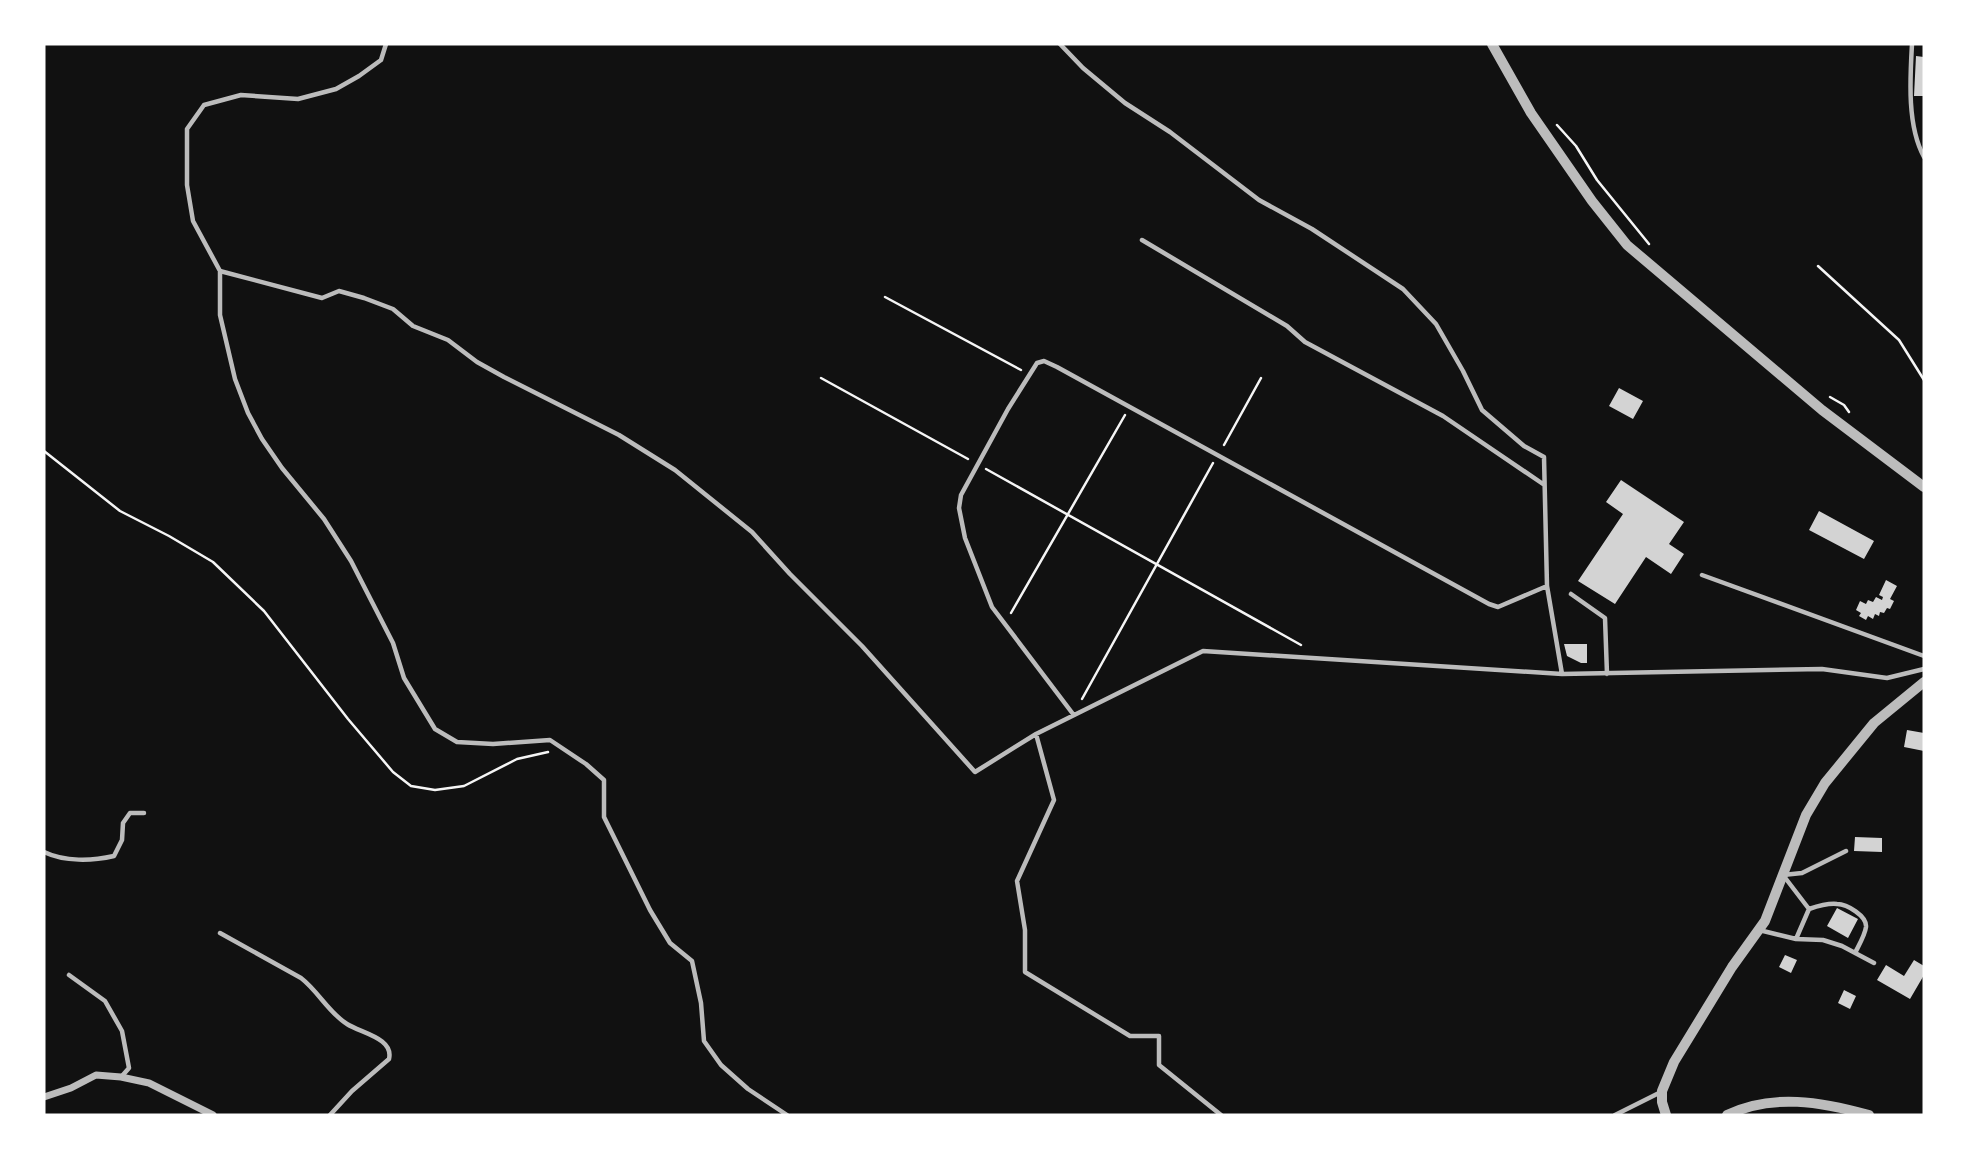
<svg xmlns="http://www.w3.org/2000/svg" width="1968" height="1159" font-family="'Sofia Sans Condensed',sans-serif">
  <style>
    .building { fill: #d3d3d3 }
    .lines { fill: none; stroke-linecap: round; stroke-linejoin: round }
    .path { stroke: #f5f5f5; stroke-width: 2.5 }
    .service { stroke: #bcbcbc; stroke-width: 4.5 }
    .minor { stroke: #bcbcbc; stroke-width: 7 }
    .tertiary { stroke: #bcbcbc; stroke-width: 10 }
  </style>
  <rect width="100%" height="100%" fill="#111"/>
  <!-- building -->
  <path class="building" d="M1916 56 1924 57V96H1914Z
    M1619 388 1643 401 1633 419 1609 406Z
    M1621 480 1684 522 1669 544 1684 554 1671 574 1646 557 1615 604 1578 581 1623 514 1606 502Z
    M1819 511 1874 541 1864 559 1809 530Z
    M1886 580 1897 586 1890 599 1894 601 1890 609 1887 608 1884 613 1880 612 1879 616 1875 614 1873 619 1868 616 1866 620 1859 616 1861 613 1856 610 1860 601 1866 604 1868 600 1873 602 1876 597 1882 600 1883 597 1879 595Z
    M1564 644H1587V663H1581L1567 656Z
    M1907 730 1924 733V751L1904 747Z
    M1855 837 1882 838V852L1854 851Z
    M1837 908 1858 919 1848 938 1827 926Z
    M1785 955 1797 960 1791 973 1779 967Z
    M1914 960 1924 966V975L1910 999 1877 980 1886 965 1904 976Z
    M1844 990 1856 996 1850 1009 1838 1003Z"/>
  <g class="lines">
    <!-- path -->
    <path class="path" d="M1557 125 1576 146 1597 180 1649 244
      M1818 266 1899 340 1924 380
      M885 297 1021 370
      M821 378 968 459
      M1830 397 1844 405 1849 412
      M1224 445 1261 378
      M44 451 120 511 169 536 213 562 264 611 348 719 393 772 411 786 435 790 464 786 517 759 548 752
      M986 469 1301 645
      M1011 613 1125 415
      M1082 699 1213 463"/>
    <!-- service -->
    <path class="service" d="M386 44 381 60 359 76 336 89 298 99 241 95 204 105 187 129V185L193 221 220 271V315L235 379 248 413 262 439 282 468 324 519 351 561 393 643 404 678 435 729 457 742 493 744 550 740 586 764 604 780V817L650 910 670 943 692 961 701 1003 704 1041 721 1065 748 1089 787 1115
      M1060 44 1083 68 1125 103 1170 132 1259 200 1312 229 1403 289 1436 324 1463 371 1482 410 1524 446 1544 457 1547 586 1562 674
      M1912 44C1910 79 1907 126 1924 157
      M1142 240 1287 326 1305 342 1443 416 1543 484
      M220 271 322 298 339 291 364 298 393 309 413 326 448 340 477 362 504 377 619 435 675 470 752 532 790 574 862 646 975 772 1036 734 1203 651 1562 674 1822 669 1887 678 1924 669
      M1702 575 1924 656
      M1571 594 1605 618 1607 674
      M1073 714 992 607 965 538 959 508 961 495 1008 409 1037 363 1044 361 1057 367 1489 604 1498 607 1547 586
      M1036 734 1054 800 1017 881 1025 930V972L1130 1036H1159V1065L1221 1115
      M44 852C65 862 92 861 114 856L122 840 123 823 130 813H144
      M1809 909 1783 875 1802 873 1846 851
      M1759 930 1796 939 1823 940 1842 946 1874 963
      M220 933 301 978C318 991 329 1013 347 1024 361 1033 394 1038 389 1059L352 1091 330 1115
      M1796 939 1809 909C1818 906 1828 903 1837 904 1847 904 1867 916 1866 927 1865 935 1859 945 1855 953
      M69 975 105 1001 122 1031 129 1068 122 1076
      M1615 1115 1661 1092"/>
    <!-- minor -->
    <path class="minor" d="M44 1097 71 1088 96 1075 121 1077 149 1083 213 1115"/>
    <!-- tertiary -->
    <path class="tertiary" d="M1492 44 1531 113 1592 201 1627 245 1822 410 1924 487
      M1666 1115 1662 1102V1091L1674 1062 1732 967 1765 921 1806 815 1825 783 1874 723 1924 682
      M1727 1115C1772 1093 1822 1102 1869 1115"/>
  </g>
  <!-- border -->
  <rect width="1968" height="1159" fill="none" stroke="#ffffff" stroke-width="91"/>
</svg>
